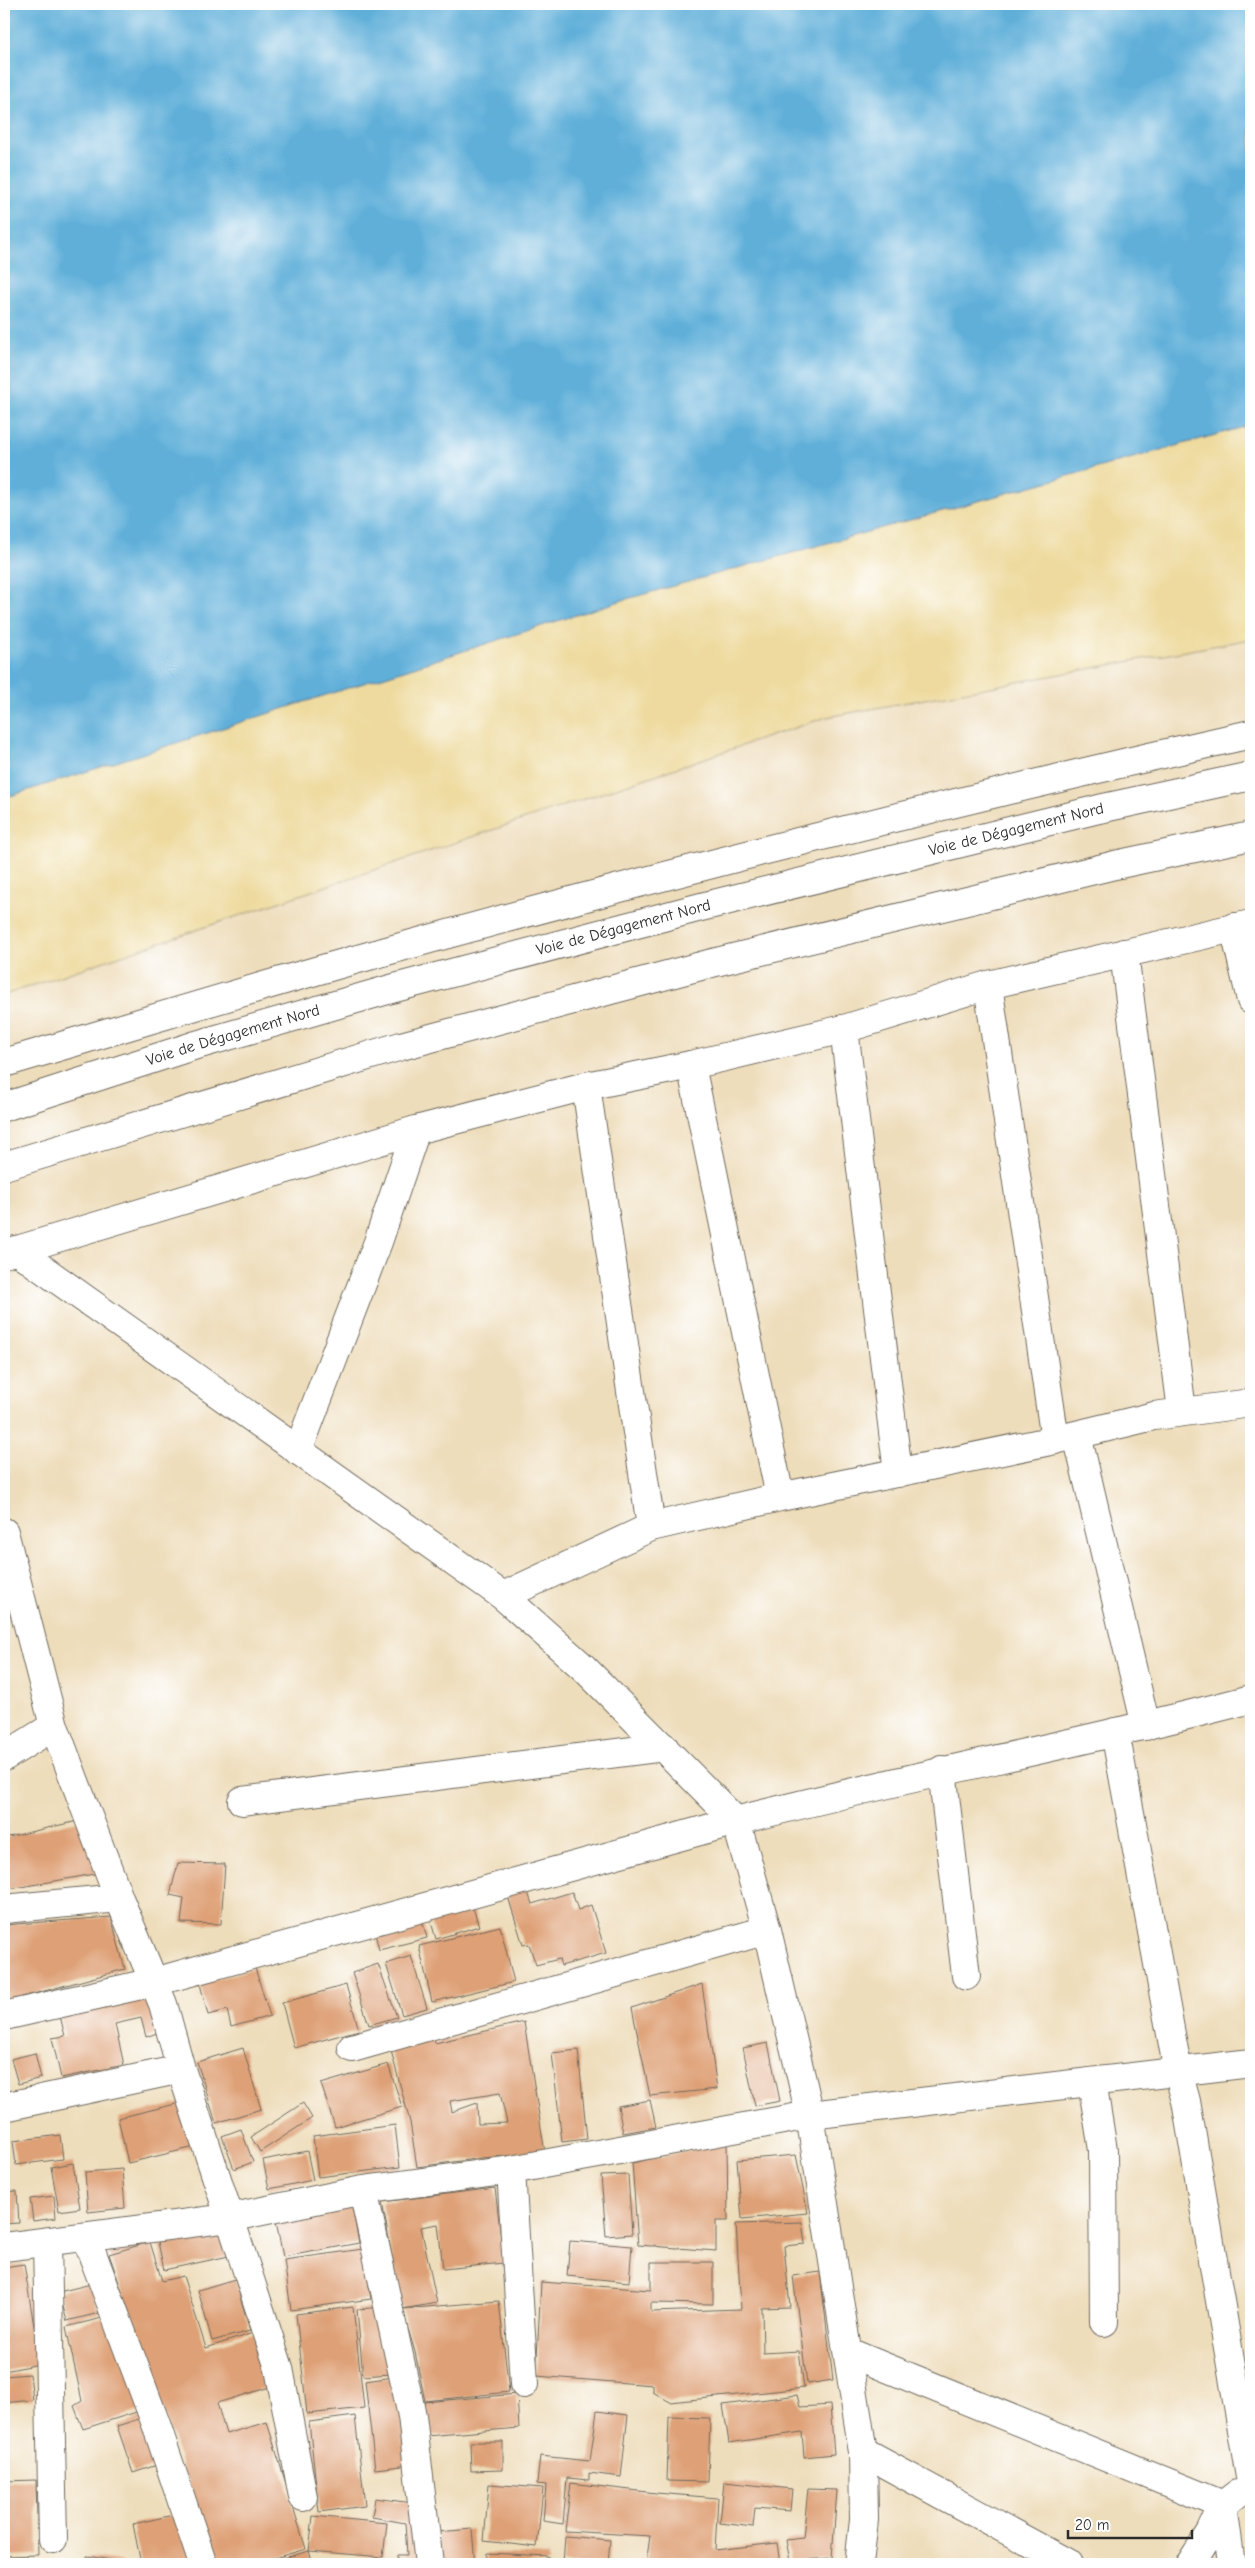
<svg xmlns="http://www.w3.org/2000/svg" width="1255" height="2568" font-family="'Comic Neue',sans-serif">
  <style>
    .sand { fill: #eeda9e; stroke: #8c8264 }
    .water { fill: #5fafd9; stroke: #456d82 }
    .building { fill: #dea076; fill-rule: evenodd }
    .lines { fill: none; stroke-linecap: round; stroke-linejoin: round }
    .street-casing { stroke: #6f695d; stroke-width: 30 }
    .secondary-casing { stroke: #6f695d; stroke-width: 30 }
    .primary-casing { stroke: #6f695d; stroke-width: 30 }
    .highway-casing { stroke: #6f695d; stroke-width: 30 }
    .street { stroke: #fff; stroke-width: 28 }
    .secondary { stroke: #fff; stroke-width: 28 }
    .primary { stroke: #fff; stroke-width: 28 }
    .highway { stroke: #fff; stroke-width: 28 }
    .labels { text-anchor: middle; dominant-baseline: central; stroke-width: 4; stroke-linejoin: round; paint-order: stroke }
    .street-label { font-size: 16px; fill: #2b2b2b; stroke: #fff }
  </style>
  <rect width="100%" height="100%" fill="#fff"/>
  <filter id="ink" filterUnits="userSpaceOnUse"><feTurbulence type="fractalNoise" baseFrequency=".02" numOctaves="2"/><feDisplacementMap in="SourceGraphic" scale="10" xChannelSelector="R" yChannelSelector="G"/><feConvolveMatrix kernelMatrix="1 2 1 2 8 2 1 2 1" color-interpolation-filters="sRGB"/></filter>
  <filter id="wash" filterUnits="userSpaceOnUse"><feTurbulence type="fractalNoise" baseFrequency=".0096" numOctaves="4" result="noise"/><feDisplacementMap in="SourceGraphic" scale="20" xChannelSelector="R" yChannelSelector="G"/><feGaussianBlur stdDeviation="1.12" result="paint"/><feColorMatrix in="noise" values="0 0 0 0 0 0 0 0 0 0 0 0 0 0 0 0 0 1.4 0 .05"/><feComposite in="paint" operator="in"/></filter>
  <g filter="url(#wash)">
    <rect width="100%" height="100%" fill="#edb"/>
    <!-- sand -->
    <path class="sand" d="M1251 425V639L827 717 4 995V798L623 600Z"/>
    <!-- water -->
    <path class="water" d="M4 4H1251V425L623 600 4 798Z"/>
    <g id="blocks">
      <!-- building -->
      <path class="building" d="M82 1820 100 1873 4 1890V1838Z
        M178 1863 225 1864 221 1924 181 1923 184 1898 170 1895Z
        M524 1881 532 1904 572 1892 578 1910 591 1905 606 1953 561 1966 559 1959 536 1965 529 1944 523 1945 505 1887Z
        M471 1902 479 1926 436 1939 429 1915Z
        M420 1913 427 1938 379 1950 373 1925Z
        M111 1917 125 1969 4 2002V1925Z
        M500 1926 514 1982 432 2002 419 1946Z
        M411 1956 427 2008 402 2015 386 1964Z
        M378 1964 397 2017 369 2025 352 1973Z
        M255 1968 270 2016 231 2027 227 2010 208 2015 200 1984Z
        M702 1984 717 2089 650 2096 632 2008Z
        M346 1985 359 2030 294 2048 282 2003Z
        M159 1994 168 2029 146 2037 141 2018 115 2024 124 2065 61 2078 52 2038 65 2036 60 2016Z
        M524 2022 545 2153 482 2158 417 2167 410 2122 390 2047 433 2036 435 2043ZM500 2093 507 2123 478 2124 477 2103 452 2112 450 2101Z
        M768 2043 780 2101 755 2106 743 2048Z
        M243 2048 261 2109 216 2123 197 2062Z
        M578 2050 587 2139 562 2142 552 2053Z
        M35 2053 41 2078 18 2084 11 2059Z
        M388 2064 402 2107 335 2127 321 2084Z
        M650 2100 656 2127 623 2133 618 2106Z
        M188 2101 199 2146 128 2163 118 2118Z
        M303 2103 312 2118 260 2152 251 2137Z
        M395 2125 400 2167 318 2177 313 2136Z
        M241 2129 253 2162 234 2169 222 2136Z
        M60 2135 63 2159 16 2165 13 2141Z
        M727 2142 728 2221H716V2251L638 2245 632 2163Z
        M307 2151 313 2180 269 2189 263 2160Z
        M796 2155 808 2213 742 2219 737 2160Z
        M4 2160H5L7 2186H4Z
        M73 2163 80 2208 59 2211 51 2167Z
        M122 2169 125 2208 88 2212 85 2172Z
        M628 2175 632 2234 606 2236 601 2176Z
        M495 2188 504 2263 443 2269 438 2224 421 2227 437 2303 402 2309 499 2301 509 2392 425 2401 415 2352 402 2309 382 2202Z
        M17 2191 19 2223 4 2224V2192Z
        M54 2196 56 2218 33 2221 30 2199Z
        M351 2201 359 2243 283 2257 275 2216Z
        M802 2222 805 2244 784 2246 790 2307 762 2308 763 2353 799 2351 804 2388 670 2402 653 2392V2385L536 2376 541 2282 651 2290V2262H713V2304L651 2303V2312L741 2309 736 2224Z
        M223 2229 229 2256 164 2270 158 2242Z
        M570 2241 632 2246 629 2282 567 2276Z
        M150 2242 162 2281 183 2276 206 2348 253 2333 270 2387 217 2403 226 2434 267 2422 306 2549 253 2564H216L109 2254Z
        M363 2249 371 2299 291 2310 284 2260Z
        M24 2264 40 2364 4 2371V2267Z
        M820 2272 833 2380 807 2384 793 2276Z
        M235 2279 250 2331 212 2341 198 2290Z
        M91 2284 99 2313 67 2321 59 2292Z
        M353 2307 364 2408 307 2414 296 2314Z
        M386 2307 391 2374 363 2376 357 2309Z
        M114 2315 146 2409 83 2429 74 2406 82 2401 66 2327Z
        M30 2374 33 2400 4 2403V2376Z
        M401 2376 411 2465 375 2469 365 2381Z
        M517 2394 519 2428 427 2436 424 2402Z
        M797 2395 800 2407 830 2405 834 2454 804 2457 802 2432 729 2443 723 2405Z
        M597 2411 628 2415 621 2477 589 2473V2480L567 2478 563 2524 543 2521 546 2485 537 2484 540 2456 590 2461Z
        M148 2416 163 2463 133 2473 117 2426Z
        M355 2416 365 2506 319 2512 309 2422Z
        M669 2417 710 2418 708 2482 667 2481Z
        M470 2442H503V2470L471 2471Z
        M36 2480 38 2555 4 2556V2481Z
        M724 2482 792 2489 790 2511 755 2508 753 2527 720 2523Z
        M571 2483 656 2493 718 2498 715 2550 777 2543 780 2564H646L650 2536 565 2531Z
        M489 2484 543 2488 537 2547 484 2541Z
        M808 2489 837 2490 832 2558 790 2561 786 2540 803 2538Z
        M375 2498 420 2504 425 2564H397V2555H407L405 2523 372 2517Z
        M182 2513 193 2564H141L133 2524Z
        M313 2516 387 2523 383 2557 309 2551Z
        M472 2529 475 2564H442L438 2532Z
        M565 2536 610 2540 608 2564H563Z
        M309 2551 313 2564H263Z
        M487 2553 548 2556V2564H486Z
        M87 2556 129 2563V2564H86Z"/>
    </g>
  </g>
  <g filter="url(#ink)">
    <use href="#blocks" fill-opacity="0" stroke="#6f695d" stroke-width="1"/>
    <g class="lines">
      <defs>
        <path id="street" d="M1234 927 1251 1000
          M1124 953 1182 1411
          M988 985 1055 1440
          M844 1029 898 1473
          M691 1065 780 1497
          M586 1086 651 1527
          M1077 1435 1146 1726
          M298 1451 378 1242 416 1130
          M4 1532 54 1726 119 1898 163 2004 181 2069 279 2368 303 2497
          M503 1596 651 1527 780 1497 1055 1440 1154 1416 1251 1403
          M1115 1732 1178 2072 1186 2101 1251 2483
          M4 1757 54 1726
          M942 1770 966 1976
          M242 1801 664 1747
          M4 1909 119 1898
          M4 2016 154 1982 736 1821
          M352 2048 767 1930
          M1092 2082 1103 2150 1104 2322
          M4 2107 181 2069
          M511 2170 524 2384
          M363 2190 412 2416 429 2564
          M86 2237 156 2424 203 2564
          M47 2242 53 2539
          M4 2247 229 2218 363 2190 511 2170 810 2115 1251 2063
          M848 2352 1223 2505
          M863 2452 1069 2564
          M1223 2505 1231 2564
          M1190 2564 1210 2533 1223 2505 1237 2494"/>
        <path id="secondary" d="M16 1250 503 1596 584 1668 736 1821 767 1930 810 2115 863 2452 864 2520 859 2564
          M736 1821C907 1776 1081 1744 1251 1699"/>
        <path id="primary" d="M4 1254 416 1130 586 1086 691 1065 844 1029 988 985 1251 924"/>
        <g id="highway">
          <path d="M4 1063C130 1026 256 987 383 952 671 872 960 799 1251 734"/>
          <path id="s1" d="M4 1107 193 1046 391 989 701 907 1099 809 1251 776"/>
          <path d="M4 1166 401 1046 712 963 1115 865 1251 836"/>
        </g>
      </defs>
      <!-- street casing -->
      <use href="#street" class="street-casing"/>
      <!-- secondary casing -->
      <use href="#secondary" class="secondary-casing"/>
      <!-- primary casing -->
      <use href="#primary" class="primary-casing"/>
      <!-- highway casing -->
      <use href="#highway" class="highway-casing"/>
      <!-- street -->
      <use href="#street" class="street"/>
      <!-- secondary -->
      <use href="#secondary" class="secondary"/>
      <!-- primary -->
      <use href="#primary" class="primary"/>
      <!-- highway -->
      <use href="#highway" class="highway"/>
    </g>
  </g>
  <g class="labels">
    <!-- street labels -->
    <g class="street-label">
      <text stroke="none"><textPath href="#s1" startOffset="1050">Voie de Dégagement Nord</textPath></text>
      <text stroke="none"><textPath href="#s1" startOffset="645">Voie de Dégagement Nord</textPath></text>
      <text stroke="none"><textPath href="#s1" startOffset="240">Voie de Dégagement Nord</textPath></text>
    </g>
  </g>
  <!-- margin -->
  <rect width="1255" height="2568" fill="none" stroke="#fff" stroke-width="20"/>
  <!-- scale -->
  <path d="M1068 2530v8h124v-8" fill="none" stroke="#2b2b2b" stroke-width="2.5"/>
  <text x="1075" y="2530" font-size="15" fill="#2b2b2b" stroke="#ffffff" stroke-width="4" paint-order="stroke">20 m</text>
</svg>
